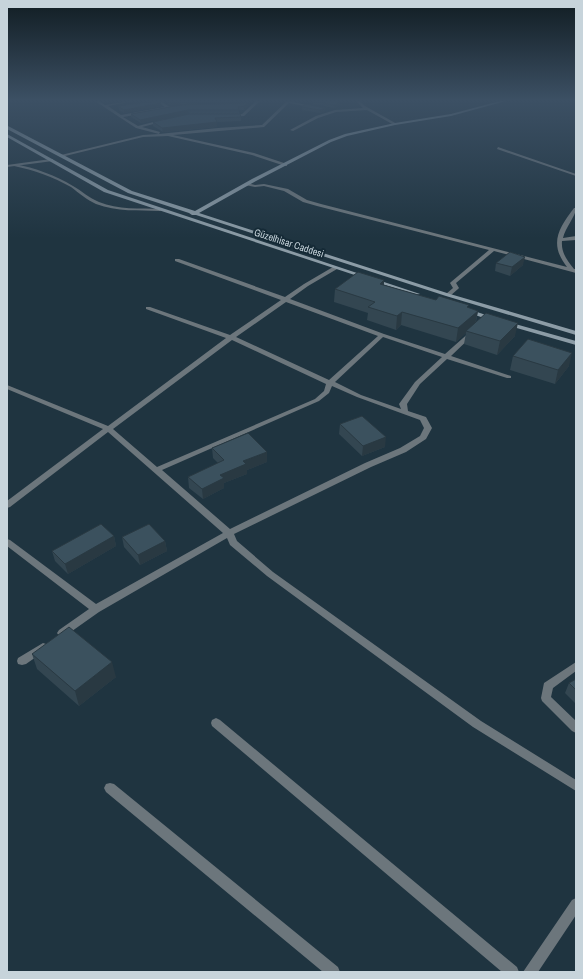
<svg xmlns="http://www.w3.org/2000/svg" width="583" height="979" font-family="'Archivo Narrow',sans-serif">
  <style>
    .lines { fill: none; stroke-linecap: round; stroke-linejoin: round }
    .lane { fill: #6c767c; fill-rule: evenodd }
    .street { fill: #6c767c; fill-rule: evenodd }
    .secondary { fill: #8c9ca6; fill-rule: evenodd }
    .wall { fill: #334651 }
    .shaded-wall { fill: #293942 }
    .building { fill: #3b515e; stroke: #293942 }
    .labels { text-anchor: middle; dominant-baseline: central; stroke-width: 4; stroke-linejoin: round; paint-order: stroke }
    .far-street-label { font-size: 10px; fill: #c7d4db; stroke: #152a36 }
  </style>
  <rect width="100%" height="100%" fill="#1f3440"/>
  <g class="lines">
    <!-- lane -->
    <path class="lane" d="M15 164C35 168 55 175 73 186 82 191 89 198 99 202 118 210 140 208 160 209L162 210 160 211C139 210 117 212 96 204 87 200 79 193 71 187 53 177 34 170 14 166V164Z"/>
    <!-- street -->
    <path class="street" d="M95 101H99L105 105 133 101 108 106 121 115 165 107 156 101H160L170 107 180 105V107L172 108 185 116V118H183L168 109 123 117 138 126 165 119V121L142 127 160 132 159 134 218 128 262 125 287 101 317 107 315 108 289 103 264 127 173 135 254 153 287 164V166H285L252 155 168 136 143 137 61 157V155L143 135 159 134 136 128Z
      M256 101H260L244 116 231 117 229 116 242 114Z
      M356 101H360L365 106 397 124 394 125 367 110 336 112 318 118 293 131 290 130 316 116 335 110 363 108Z
      M498 147 576 174V176L497 149Z
      M51 159H53V161L7 167V165Z
      M247 183 255 185 264 184 288 189 307 200 321 204 567 267C549 244 558 229 574 208H576C576 216 565 228 563 238L576 236V240L562 241C561 253 567 260 574 269H576V273L494 251 456 283 459 288 458 289 450 296H446V294L453 288 450 283 451 282 489 250 317 206 303 202 284 191 264 186 255 187 245 185V183Z
      M175 259H179L285 297 304 284 333 267H337V269L308 286 290 299 384 334 445 354 471 331H475V333L451 356 511 376V378H507L447 359 420 384 407 404 408 411 426 417 432 428 426 439 406 452 371 467 234 534 237 541 273 572 481 721 576 780V791L473 727 267 576 230 545 227 538 99 612 65 636 62 637 59 636 57 633 59 630 89 609 7 546V539L10 540 96 604 223 533 108 432 10 507 7 508V501L103 429 7 389V385L108 426 226 338 146 309V307H150L230 335 281 300 175 261ZM286 302 378 336 329 380 236 337ZM383 337 442 357 415 382 399 404 401 409 361 395 335 382ZM232 340 326 384 324 391 315 399 157 467 113 429ZM332 386 357 397 420 420 424 428 420 436 400 448 365 463 230 529 162 470 319 401 329 393Z
      M43 643 46 644 48 647 46 650 26 664 22 665 18 664 17 661 18 658Z
      M576 662V671L553 688 551 697 576 721V733L572 731 542 701 541 698 544 683Z
      M216 718 220 720 517 967 519 972H502L212 726 211 723 212 720Z
      M110 783 114 784 338 967 340 972H323L106 792 104 788 106 784Z
      M576 898V915L538 972H523L572 900Z"/>
    <!-- secondary -->
    <path class="secondary" d="M500 101H506L451 116 395 125 347 136 331 142 256 181 199 213 450 294 576 331V335L446 296 196 215H192L189 213 128 193 7 129V126H8L132 191 195 211 252 179 329 140 345 134 395 123 451 114Z
      M7 134 108 190 420 294 415 295 104 192 7 137Z
      M468 309 495 318 496 319 493 321 466 312V310Z
      M508 322 576 341V345L506 325 505 324Z"/>
  </g>
  <!-- wall -->
  <path class="wall" d="M166 101H245L181 104 170 105 166 103Z
    M313 101 340 102V105L334 108 313 104Z
    M181 105 247 107 244 110H239V114H189L141 123 131 117V114Z
    M118 106H162L124 113 119 110Z
    M302 107 325 108V111L320 113 302 110Z
    M189 114 241 117V121L217 122V127L163 132 153 126V122Z
    M496 263 523 265 510 276 495 271Z
    M384 280V285L436 300 478 311 476 322 515 336 497 355 464 344 466 333 456 342 401 325 396 330 367 320 368 313 334 302 335 289Z
    M513 356 569 366 555 384 510 370Z
    M340 424 385 447 362 456 339 434Z
    M212 448 267 452V462L247 470V474L224 483V488L203 499 189 488 188 477 218 463 213 458Z
    M114 536 116 546 68 574 55 561 52 551Z
    M122 537 165 541 167 551 140 565 124 547Z
    M32 654 116 677 79 706 37 669Z
    M576 679V704L565 693 569 683Z"/>
  <!-- shaded-wall -->
  <path class="shaded-wall" d="M170 101H181V104L170 105Z
    M340 102V105L334 108V105Z
    M161 103 162 106 124 113V110Z
    M247 103V107L244 110V106Z
    M325 108V111L320 113V110Z
    M188 110 189 114 141 123 140 120Z
    M217 122V127L163 132 162 128Z
    M525 257 523 265 510 276 512 267Z
    M384 280 383 293 380 284Z
    M478 311 475 324 466 331V333L456 342 458 328Z
    M402 312 401 325 396 330 397 316Z
    M518 323 515 336 497 355 500 341Z
    M572 353 569 366 555 384 558 370Z
    M386 437 385 447 362 456 363 446Z
    M267 452V462L247 470V474L224 483V488L203 499 202 489 220 475 243 461Z
    M114 536 116 546 68 574 65 564Z
    M165 541 167 551 140 565 138 555Z
    M112 662 116 677 79 706 75 691Z"/>
  <!-- building -->
  <path class="building" d="M156 101H158L161 103 124 110 118 106Z
    M313 101H334L340 102 334 105Z
    M247 103 244 106 238 107 239 110H188L140 120 131 114 181 105Z
    M306 104 325 108 320 110 302 107Z
    M189 114H240L241 117 215 118 217 122 162 128 153 122Z
    M510 252 525 257 512 267 496 263Z
    M358 272 384 280 380 284 436 300 439 296 469 305 467 307 478 311 458 328 402 312 397 316 368 307 375 302 335 289Z
    M486 313 518 323 500 341 466 331Z
    M528 339 572 353 558 370 513 356Z
    M362 416 386 437 363 446 340 424Z
    M248 433 267 452 243 461 246 464 220 475 224 478 202 489 188 477 224 460 212 448Z
    M101 524 114 536 65 564 52 551Z
    M149 524 165 541 138 555 122 537Z
    M69 627 112 662 75 691 32 654Z
    M576 679V690L569 683Z"/>
  <!-- sky -->
  <linearGradient id="sky" x2="0" y2="1"><stop stop-color="#111d23"/><stop offset="0.42" stop-color="#3c5064"/><stop offset="1" stop-color="#3c5064" stop-opacity="0"/></linearGradient>
  <rect width="583" height="238" fill="url(#sky)"/>
  <g class="labels">
    <!-- far-street labels -->
    <g class="far-street-label">
      <text transform="translate(289 243) rotate(18)">Güzelhisar Caddesi</text>
    </g>
  </g>
  <!-- border -->
  <rect width="583" height="979" fill="none" stroke="#c7d4db" stroke-width="16"/>
</svg>
